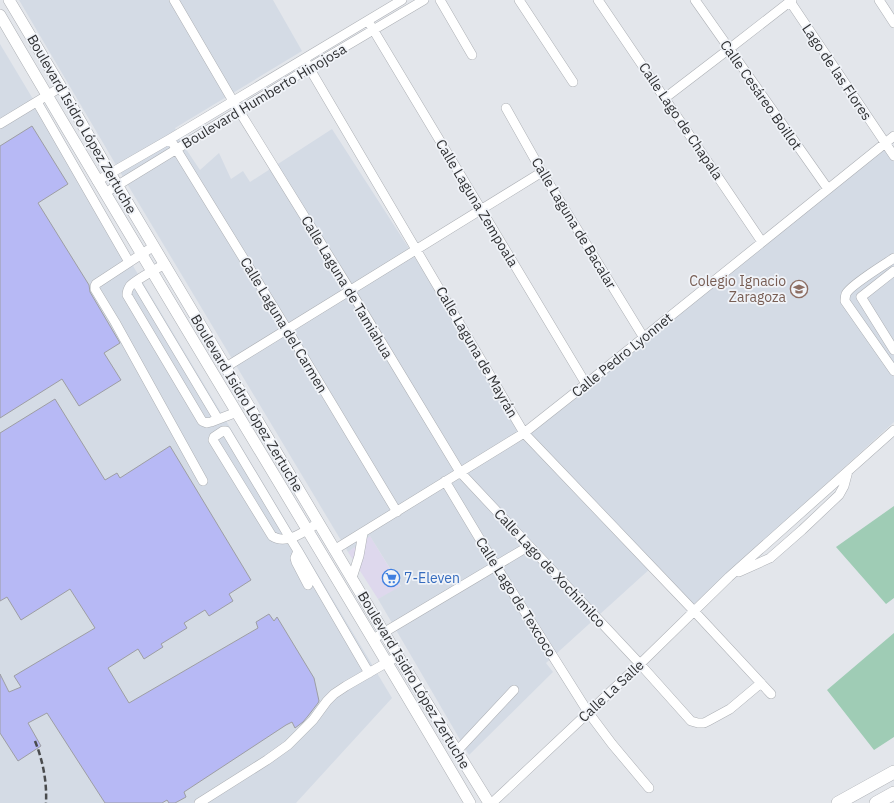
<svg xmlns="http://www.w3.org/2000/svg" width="894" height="803" font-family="'IBM Plex Sans',sans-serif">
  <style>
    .commercial { fill: #ded8ed }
    .built { fill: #d4dbe5 }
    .green { fill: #9fccb5 }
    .building { fill: #b7b9f5; stroke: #9d9ea3 }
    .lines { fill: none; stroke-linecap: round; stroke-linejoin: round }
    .minor-casing { stroke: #adb0b5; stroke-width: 10 }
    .major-casing { stroke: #adb0b5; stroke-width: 12 }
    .highway-casing { stroke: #adb0b5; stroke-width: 14 }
    .minor { stroke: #fff; stroke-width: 9 }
    .major { stroke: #fff; stroke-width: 11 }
    .highway { stroke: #fff; stroke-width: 13 }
    .rail { stroke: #494b4d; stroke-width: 2.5; stroke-dasharray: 6 3; stroke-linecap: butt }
    .labels { text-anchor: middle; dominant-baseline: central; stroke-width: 3.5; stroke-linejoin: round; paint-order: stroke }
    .street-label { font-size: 14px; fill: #2f3032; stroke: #f0f3f8 }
    .education-label { font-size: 14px; fill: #785e54; stroke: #f0f3f8; text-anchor: end }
    .shop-label { font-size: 14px; fill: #366cbe; stroke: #f0f3f8; text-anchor: start }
  </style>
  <rect width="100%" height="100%" fill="#e3e6eb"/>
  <!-- commercial -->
  <path class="commercial" d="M370 536 401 587 378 599 348 552Z"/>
  <!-- built -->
  <path class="built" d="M19 0H273L302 51 175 128 186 149 200 170 219 153 231 179 243 171 250 182 332 129 526 430 885 144 894 156V422L693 605 652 567 546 663 553 672 469 755 378 599 401 586 370 536 348 552 129 187Z
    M0 44 392 698 296 803H0Z"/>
  <!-- green -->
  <path class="green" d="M894 506V598L886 604 836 547Z
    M894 633V737L874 750 827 690Z"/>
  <!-- building -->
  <path class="building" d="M32 126 68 184 38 203 89 285 90 292 120 343 104 353 121 380 79 406 62 379 0 418V146Z
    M55 399 105 480 117 473 120 478 170 446 251 580 229 594 233 601 209 616 205 610 184 623 187 628 161 644 163 647 144 659 138 649 108 668 129 703 258 628 256 622 269 614 274 621 277 617 314 678 319 701 318 703 308 716 303 722 295 728 292 722 286 725 184 792 186 797 175 803H169L167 800 162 803H105L47 713 28 723 41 746 18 761 0 733V674L9 692 21 687 14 676 95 628 70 589 21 620 7 597 0 601V433Z"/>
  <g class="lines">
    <defs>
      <path id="minor" d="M174 0 233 101 350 290 460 472 640 664 691 721 698 723H704L708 721 730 709 761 683
        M440 0 472 55
        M519 0 573 82
        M598 0 762 242
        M695 0 828 189
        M789 0 894 156
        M879 0 894 23
        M368 21 586 384
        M304 59 524 433 694 611 771 694
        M665 98 729 49 792 0
        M37 102 129 262
        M506 108 542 172 644 338
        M0 124 61 87
        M170 139 287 329 397 512
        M97 181 170 139 402 0
        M105 193 309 68 424 0
        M154 246 96 284 95 286V289L115 322 203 481
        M894 258C885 264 849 286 846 294 845 297 845 298 845 301L894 371
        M165 264C156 269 137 279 130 286 128 289 127 292 127 295L202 421 207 423 211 422 237 412
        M894 271 861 297 894 350
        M136 282 218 419
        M226 367 542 172
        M445 481 496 566 588 712 612 744 649 788
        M318 523C306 530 287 546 272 536L213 440 214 437 223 431H226L290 538 298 551 369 673
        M334 550 524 433 586 384 894 136
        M298 551 295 558 296 562 308 585
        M739 572 770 558 802 530 839 495 844 486 848 471
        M352 578 359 556 363 533
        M373 639 529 546
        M457 751 514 690
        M199 803 267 760 288 745 313 720 327 701 334 694 346 686 398 656
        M492 803 640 664 729 577 894 430"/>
      <path id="major" d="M9 0 61 87 110 173 398 656 489 803
        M0 15C154 279 315 539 470 803"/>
      <path id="highway" d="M838 803 894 772
        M876 803 894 793"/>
    </defs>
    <!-- minor casing -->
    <use href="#minor" class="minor-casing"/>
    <!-- major casing -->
    <use href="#major" class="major-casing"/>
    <!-- highway casing -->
    <use href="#highway" class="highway-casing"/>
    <!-- minor -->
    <use href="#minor" class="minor"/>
    <!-- major -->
    <use href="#major" class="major"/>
    <!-- highway -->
    <use href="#highway" class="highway"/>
    <!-- rail -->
    <path class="rail" d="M35 741C43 761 47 782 46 803"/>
  </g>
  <!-- icons -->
  <defs>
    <symbol id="school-ring" viewBox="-11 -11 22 22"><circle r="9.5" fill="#f0f3f8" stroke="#8d6e63" stroke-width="1.5"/><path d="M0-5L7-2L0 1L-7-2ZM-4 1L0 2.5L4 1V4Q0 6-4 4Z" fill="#8d6e63"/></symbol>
    <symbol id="supermarket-ring" viewBox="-11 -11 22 22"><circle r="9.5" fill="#f0f3f8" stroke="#3f7fe0" stroke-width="1.5"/><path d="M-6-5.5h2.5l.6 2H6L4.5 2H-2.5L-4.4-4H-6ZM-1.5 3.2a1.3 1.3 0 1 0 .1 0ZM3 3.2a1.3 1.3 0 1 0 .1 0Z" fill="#3f7fe0"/></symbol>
  </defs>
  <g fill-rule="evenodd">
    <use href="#school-ring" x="789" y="279" width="20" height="20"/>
    <use href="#supermarket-ring" x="381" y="568" width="20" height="20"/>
  </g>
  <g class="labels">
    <!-- street labels -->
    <g class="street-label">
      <text transform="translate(837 72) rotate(56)">Lago de las Flores</text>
      <text transform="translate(761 95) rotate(55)">Calle Cesáreo Boillot</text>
      <text transform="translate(264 96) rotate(-31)">Boulevard Humberto Hinojosa</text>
      <text transform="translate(681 121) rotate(56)">Calle Lago de Chapala</text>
      <text transform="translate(82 124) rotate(60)">Boulevard Isidro López Zertuche</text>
      <text transform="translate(477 203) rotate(59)">Calle Laguna Zempoala</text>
      <text transform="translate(574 223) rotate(59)">Calle Laguna de Bacalar</text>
      <text transform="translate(347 287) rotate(59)">Calle Laguna de Tamiahua</text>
      <text transform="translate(284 325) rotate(59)">Calle Laguna del Carmen</text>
      <text transform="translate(477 352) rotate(60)">Calle Laguna de Mayrán</text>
      <text transform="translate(622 355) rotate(-39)">Calle Pedro Lyonnet</text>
      <text transform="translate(247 403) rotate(59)">Boulevard Isidro López Zertuche</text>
      <text transform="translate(550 568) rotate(47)">Calle Lago de Xochimilco</text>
      <text transform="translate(516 597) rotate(58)">Calle Lago de Texcoco</text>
      <text transform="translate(414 680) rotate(59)">Boulevard Isidro López Zertuche</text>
      <text transform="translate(611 691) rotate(-43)">Calle La Salle</text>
    </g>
    <!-- education labels -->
    <g class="education-label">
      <text x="786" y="281">Colegio Ignacio<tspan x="786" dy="16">Zaragoza</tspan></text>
    </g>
    <!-- shop labels -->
    <g class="shop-label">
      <text x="404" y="578">7-Eleven</text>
    </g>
  </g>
</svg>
